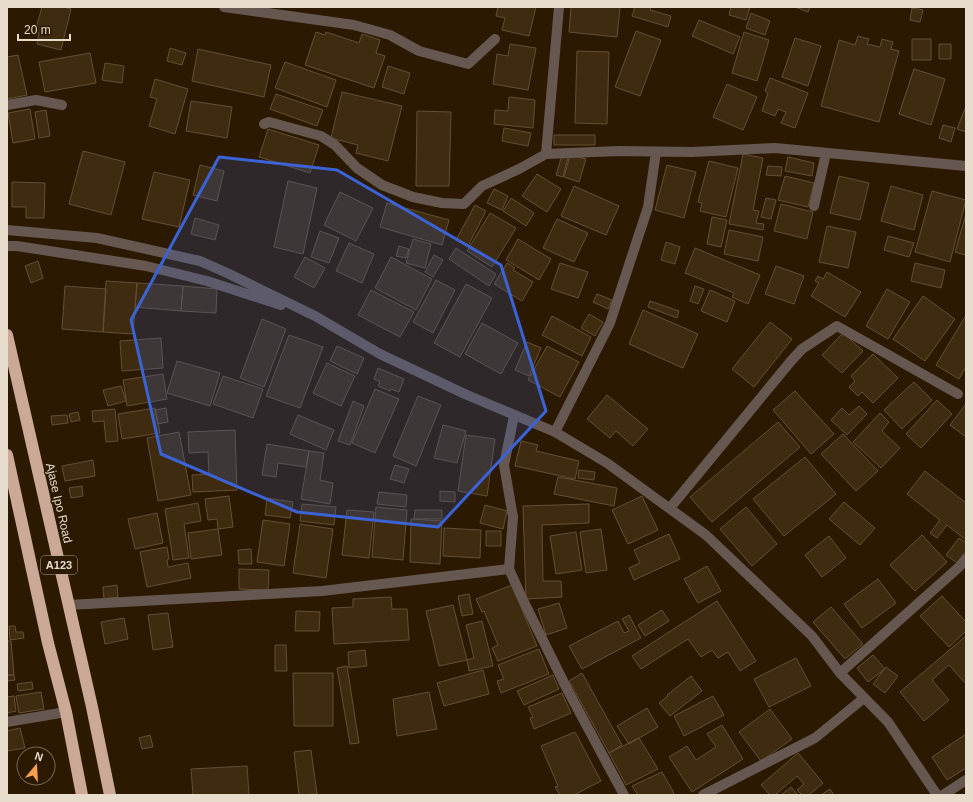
<svg xmlns="http://www.w3.org/2000/svg" width="973" height="802" font-family="Helvetica,sans-serif">
  <style>
    .building { fill: #3f2c10; stroke: #634f35 }
    .lines { fill: none; stroke-linecap: round; stroke-linejoin: round }
    .minor { stroke: #665851; stroke-width: 10 }
    .highway { stroke: #cca997; stroke-width: 12 }
    .marked { fill: #3b63d6; fill-opacity: 0.2; stroke: #3b63d6; stroke-width: 3; stroke-linejoin: round }
    .labels { text-anchor: middle; dominant-baseline: central; stroke-width: 3; stroke-linejoin: round; paint-order: stroke }
    .shield { fill: #2b1a01; stroke: #afa290; stroke-width: 1 }
    .shield-label { font-size: 11px; font-weight: bold; fill: #e8dccd }
    .street-label { font-size: 12px; fill: #e8dccd; stroke: #2b1a01 }
  </style>
  <rect width="100%" height="100%" fill="#2b1a01"/>
  <!-- building -->
  <path class="building" d="M42 7H63L71 9 61 50 37 44 39 33 35 32Z
    M498 7H536L529 36 502 30 505 18 496 16Z
    M571 7H620L617 37 569 32Z
    M635 7H651L650 10 671 16 668 27 632 16Z
    M731 7H750L746 20 729 15Z
    M795 7H810L808 12Z
    M912 8 923 10 920 22 910 20Z
    M751 13 770 21 765 35 746 28Z
    M699 20 740 37 733 54 692 36Z
    M636 31 661 40 640 96 615 87Z
    M316 32 325 35 326 32 359 43 362 34 380 40 376 53 385 56 374 88 305 65Z
    M744 32 769 40 757 81 732 73Z
    M858 36 869 39 867 44 880 47 882 39 893 42 891 49 899 51 879 122 821 106 839 40 855 45Z
    M795 38 821 46 808 86 782 77Z
    M912 39H931V60H912Z
    M510 44 536 48 528 90 493 84 497 54 508 56Z
    M939 44H951V59H939Z
    M170 48 186 53 182 65 167 61Z
    M198 49 271 65 264 97 192 81Z
    M577 51 609 52 607 124 575 123Z
    M90 53 96 83 45 92 39 62Z
    M18 55 27 95 7 99V57Z
    M285 62 336 80 327 107 275 88Z
    M105 63 124 66 122 83 102 80Z
    M388 66 410 73 404 94 382 87Z
    M914 69 945 79 931 125 899 114Z
    M770 78 808 93 795 128 781 123 786 112 778 109 775 116 762 111 768 93 765 91Z
    M155 79 188 89 175 134 149 126 157 99 150 97Z
    M727 84 757 97 743 130 713 117Z
    M342 92 402 106 388 161 356 153 358 145 331 138Z
    M276 94 323 110 317 126 270 109Z
    M509 97 535 100 533 128 494 124 495 110 508 111Z
    M191 101 232 107 227 138 186 131Z
    M966 106V132L957 129Z
    M30 109 35 139 13 143 8 113Z
    M46 110 50 136 39 138 35 112Z
    M417 111 451 112 449 186H416Z
    M943 125 955 128 951 142 939 138Z
    M504 128 531 133 528 146 502 141Z
    M268 129 319 145 310 173 259 157Z
    M554 135H595V145H554Z
    M83 151 125 162 111 215 69 204Z
    M743 154 763 158 753 210 759 211 756 223 764 224 763 230 729 224Z
    M562 155 568 157 563 177 556 175Z
    M570 155 586 159 579 182 564 177Z
    M788 157 814 163 812 176 785 171Z
    M709 161 738 168 726 217 700 211 702 203 698 202Z
    M200 165 224 171 217 201 193 195Z
    M667 165 696 172 684 218 655 210Z
    M768 166 782 167 781 176 766 175Z
    M154 172 190 180 179 227 142 219Z
    M537 174 561 189 547 212 522 196Z
    M785 176 814 183 808 207 778 200Z
    M839 176 869 183 860 220 830 213Z
    M288 181 317 188 303 254 274 247Z
    M12 182 45 183 44 218H26V207H12Z
    M574 186 619 206 606 235 561 216Z
    M891 186 923 195 914 230 881 221Z
    M494 189 508 196 502 210 487 203Z
    M932 191 966 200 950 262 915 252Z
    M340 192 373 208 356 241 324 225Z
    M511 198 534 213 526 226 503 211Z
    M766 198 776 200 771 219 761 217Z
    M387 203 449 220 442 245 380 227Z
    M781 204 813 212 807 239 774 231Z
    M475 205 486 211 468 246 456 240Z
    M490 213 516 228 492 267 467 251Z
    M966 214V250L965 255 955 252Z
    M712 217 727 220 721 247 707 244Z
    M195 218 219 225 215 240 191 234Z
    M557 219 588 233 574 262 543 248Z
    M827 226 856 232 848 268 819 262Z
    M729 230 763 237 758 261 724 254Z
    M320 231 339 238 329 263 311 257Z
    M888 236 914 243 909 257 884 250Z
    M413 239 431 244 425 268 406 263Z
    M518 239 551 259 539 280 506 260Z
    M666 242 680 247 675 264 661 260Z
    M349 243 374 254 362 283 336 271Z
    M399 246 409 249 406 258 396 256Z
    M456 248 496 274 489 286 449 259Z
    M695 248 760 275 748 304 732 297 734 293 685 273Z
    M434 255 443 260 433 277 425 272Z
    M305 257 325 268 314 288 294 277Z
    M391 257 432 279 416 310 375 288Z
    M38 261 43 278 31 283 25 266Z
    M507 263 515 268 513 270 533 282 522 301 494 284Z
    M560 263 588 272 578 298 551 289Z
    M915 263 945 270 941 288 911 281Z
    M776 266 804 276 794 304 765 294Z
    M827 272 861 292 845 317 811 296 819 283 815 281 818 276 823 279Z
    M436 280 455 290 433 333 413 322Z
    M106 281 137 283 133 334 103 332Z
    M137 283 183 286 181 311 135 307Z
    M466 284 492 298 460 357 434 343Z
    M65 286 106 289 103 332 62 329Z
    M183 286 217 289 216 313 181 311Z
    M695 286 704 289 698 304 690 301Z
    M887 289 910 302 888 339 866 326Z
    M371 290 414 312 400 337 358 315Z
    M710 290 735 301 727 322 701 311Z
    M597 294 612 300 608 309 593 302Z
    M923 296 955 319 925 361 893 339Z
    M650 301 679 311 677 318 648 307Z
    M643 310 698 334 683 368 629 344Z
    M589 314 603 322 595 336 581 328Z
    M552 316 591 337 582 356 542 335Z
    M965 317 966 318V367L959 379 936 365Z
    M262 319 286 329 264 387 240 378Z
    M770 322 792 339 754 387 732 369Z
    M482 323 518 343 501 374 465 354Z
    M843 333 863 351 842 373 822 355Z
    M289 335 323 347 300 408 266 396Z
    M161 338 163 368 122 371 120 341Z
    M527 342 541 348 529 376 515 370Z
    M337 346 364 358 357 374 330 361Z
    M547 346 579 362 560 397 528 380Z
    M873 354 898 378 873 403 862 392 858 396 849 387 855 381 851 376Z
    M177 361 220 373 210 406 167 393Z
    M327 363 355 376 341 406 313 393Z
    M378 368 404 379 399 392 391 389 390 391 378 386 380 382 374 379Z
    M163 374 167 399 127 406 123 380Z
    M223 376 263 389 253 418 213 404Z
    M914 382 932 400 902 429 884 410Z
    M121 386 126 401 108 406 103 390Z
    M375 389 399 399 375 453 352 443Z
    M795 391 834 434 811 454 773 410Z
    M607 395 648 429 633 446 616 431 610 438 587 419Z
    M418 396 441 405 416 466 393 456Z
    M937 400 952 414 921 448 906 434Z
    M353 401 364 406 350 445 338 441Z
    M966 404V437L950 425Z
    M859 406 867 414 847 435 831 420 842 408 849 415Z
    M155 408 160 433 122 439 118 414Z
    M166 408 168 422 158 424 155 410Z
    M115 409 118 441 106 442 104 421 93 422 92 411Z
    M78 412 80 420 71 422 69 414Z
    M880 413 889 422 882 431 900 448 881 468 853 442Z
    M67 415 68 423 52 425 51 416Z
    M298 415 334 430 326 450 290 434Z
    M778 422 800 447 712 522 690 497Z
    M443 425 466 431 457 463 434 458Z
    M235 430 237 490 193 492 192 475 209 474 208 452 189 453 188 432Z
    M179 432 191 495 158 501 147 438Z
    M843 434 878 471 856 491 821 454Z
    M466 435 495 439 487 496 458 491Z
    M521 441 538 445 536 451 579 461 575 479 515 466Z
    M267 444 309 451 306 467 278 463 276 477 262 475Z
    M309 451 324 453 320 480 333 483 330 504 301 499Z
    M805 457 836 494 784 536 753 499Z
    M93 460 95 476 65 481 62 466Z
    M395 465 409 469 404 483 390 479Z
    M579 470 595 472 594 480 578 478Z
    M925 471 966 503V540L947 525 937 538 930 533 940 520 907 494Z
    M558 477 617 488 614 506 554 494Z
    M82 486 83 496 71 498 69 488Z
    M440 491 455 492V502L440 501Z
    M379 492 407 495 406 507 377 504Z
    M229 496 233 527 218 529 217 519 208 520 205 499Z
    M642 496 658 530 628 544 612 510Z
    M267 498 293 502 290 518 265 515Z
    M844 502 875 528 860 545 829 519Z
    M198 503 201 521 184 524 189 558 173 560 165 509Z
    M302 504 336 507 334 525 300 521Z
    M589 504V523L542 525 543 581H561L562 597 526 599 523 506Z
    M485 505 507 511 503 529 480 523Z
    M376 507 407 510 403 560 372 557Z
    M746 507 777 544 752 566 720 529Z
    M347 510 374 512 369 558 342 555Z
    M415 510H442V519H414Z
    M157 513 163 543 135 549 128 519Z
    M411 519 442 521 440 564 410 562Z
    M263 520 290 524 284 566 257 562Z
    M300 524 333 529 326 578 293 573Z
    M444 528 481 530 480 558 443 556Z
    M218 529 222 555 191 559 188 533Z
    M601 529 607 570 586 573 580 532Z
    M486 531H501V546H486Z
    M576 532 582 570 556 574 550 536Z
    M669 534 680 559 634 580 629 568 640 563 634 550Z
    M922 535 947 562 915 591 890 565Z
    M829 536 846 558 822 577 805 555Z
    M959 538 966 543V551L957 563 946 555Z
    M167 547 169 559 167 560 168 567 188 563 191 578 147 587 140 552Z
    M251 549 252 564H239L238 550Z
    M707 566 721 591 698 603 684 579Z
    M239 569 269 570 268 590 239 589Z
    M878 579 896 603 862 628 844 604Z
    M117 585 118 597 104 599 103 587Z
    M512 585 537 646 498 661 492 648 498 645 484 611 482 612 476 599Z
    M469 594 473 614 462 616 458 596Z
    M942 596 966 622V631L949 647 920 616Z
    M391 597 392 609H407L409 640 334 644 332 608 353 607V599Z
    M717 601 756 661 740 671 728 652 718 658 712 650 701 657 688 639 641 669 632 656Z
    M559 603 567 628 546 635 538 609Z
    M453 605 467 660 439 666 426 611Z
    M831 607 863 644 845 659 813 622Z
    M662 610 669 621 645 636 638 625Z
    M296 611 320 612 319 631H295Z
    M168 613 173 647 153 650 148 615Z
    M629 615 641 638 582 669 569 646 618 621 624 633 629 631 622 619Z
    M124 618 128 639 105 644 101 622Z
    M482 621 493 666 469 671 467 660 474 658 466 625Z
    M9 626H15L16 632H23L24 638 10 640Z
    M966 636V682L965 683 949 665 932 680 949 700 924 721 900 692Z
    M7 641H11L14 675H7Z
    M275 645H286L287 671H275Z
    M539 649 549 674 501 693 497 681 504 679 498 665Z
    M365 650 367 666 349 668 348 652Z
    M873 655 885 669 868 682 857 668Z
    M796 658 811 686 769 707 754 679Z
    M347 666 359 743 350 744 337 668Z
    M886 667 898 676 885 693 873 684Z
    M483 670 489 694 444 706 437 683Z
    M293 673H333V726H294Z
    M582 673 622 745 609 753 569 681Z
    M7 675H14L15 680 7 681Z
    M553 675 559 689 524 705 517 691Z
    M691 676 702 691 670 716 659 703 668 696 667 695Z
    M32 682 33 689 18 691 17 684Z
    M41 692 44 709 19 713 16 696Z
    M429 692 437 729 397 736 393 699Z
    M562 693 571 713 534 729 530 718 533 717 528 707Z
    M14 696 16 711 7 713V697Z
    M713 696 724 715 684 736 674 716Z
    M647 708 658 727 629 744 617 726Z
    M770 709 792 739 761 761 739 732Z
    M722 725 743 759 692 792 669 757 687 746 696 760 716 747 707 734Z
    M20 728 25 748 7 751V731Z
    M575 732 601 781 574 795H560L555 787 558 786 541 746Z
    M966 734V768L947 780 932 757Z
    M150 735 153 747 142 749 139 738Z
    M639 738 658 769 626 785 609 753Z
    M311 750 317 794 299 795 294 752Z
    M798 753 823 783 809 795H802L797 790 804 784 797 776 775 795H770L761 785Z
    M247 766 249 795H193L191 769Z
    M662 772 674 793 672 795H638L632 786Z
    M791 787 798 795H781Z
    M830 789 834 795H821Z"/>
  <g class="lines">
    <!-- minor -->
    <path class="minor" d="M224 7 354 25 390 35 419 51 468 64 495 39
      M7 105 36 100 62 105
      M264 124 269 122 321 136 335 145 357 168 382 185 413 197 442 203 464 204 482 186 519 169 546 154 619 151 692 152 775 148 966 166
      M546 154 559 7
      M814 206 826 153
      M7 230 97 238 200 261 227 273 315 316 380 354 467 395 555 432 607 463 706 535 812 636 840 673 888 722 937 795
      M7 246H17L146 266 207 281 281 305
      M514 416 504 465 513 517 509 569 523 600 568 691 624 795
      M555 432 610 323 648 207 656 152
      M670 508 791 361 802 349 837 326 958 394
      M68 605 322 591 509 569
      M840 673 959 567 966 559
      M7 722 66 712
      M703 795 815 738 864 698
      M943 795 966 780"/>
    <!-- highway -->
    <path class="highway" d="M7 335 92 707 110 795
      M7 455 48 643 66 712 82 795"/>
  </g>
  <!-- marked area -->
  <path class="marked" d="M219 157 337 170 501 265 546 411 438 527 297 512 161 454 131 320Z"/>
  <g class="labels">
    <!-- shield labels -->
    <rect class="shield" x="41" y="556" width="36" height="18" rx="3"/>
    <g class="shield-label">
      <text x="59" y="565">A123</text>
    </g>
    <!-- street labels -->
    <g class="street-label">
      <text transform="translate(59 503) rotate(77)">Ajase Ipo Road</text>
    </g>
  </g>
  <!-- border -->
  <rect width="973" height="802" fill="none" stroke="#e8dccd" stroke-width="16"/>
  <!-- north arrow -->
  <g transform="translate(36 766) rotate(18)"><circle r="19" fill="#2b1a01" stroke="#776853"/>
  <path d="M0-3L7 15L0 10L-7 15Z" fill="#fa9f4e"/>
  <text y="-6" font-size="11" font-weight="bold" text-anchor="middle" fill="#e8dccd">N</text>
  </g>
  <!-- scale -->
  <path d="M18 34v6h52v-6" fill="none" stroke="#e8dccd" stroke-width="2"/>
  <text x="24" y="34" font-size="12" fill="#e8dccd" stroke="#2b1a01" stroke-width="3" paint-order="stroke">20 m</text>
</svg>
